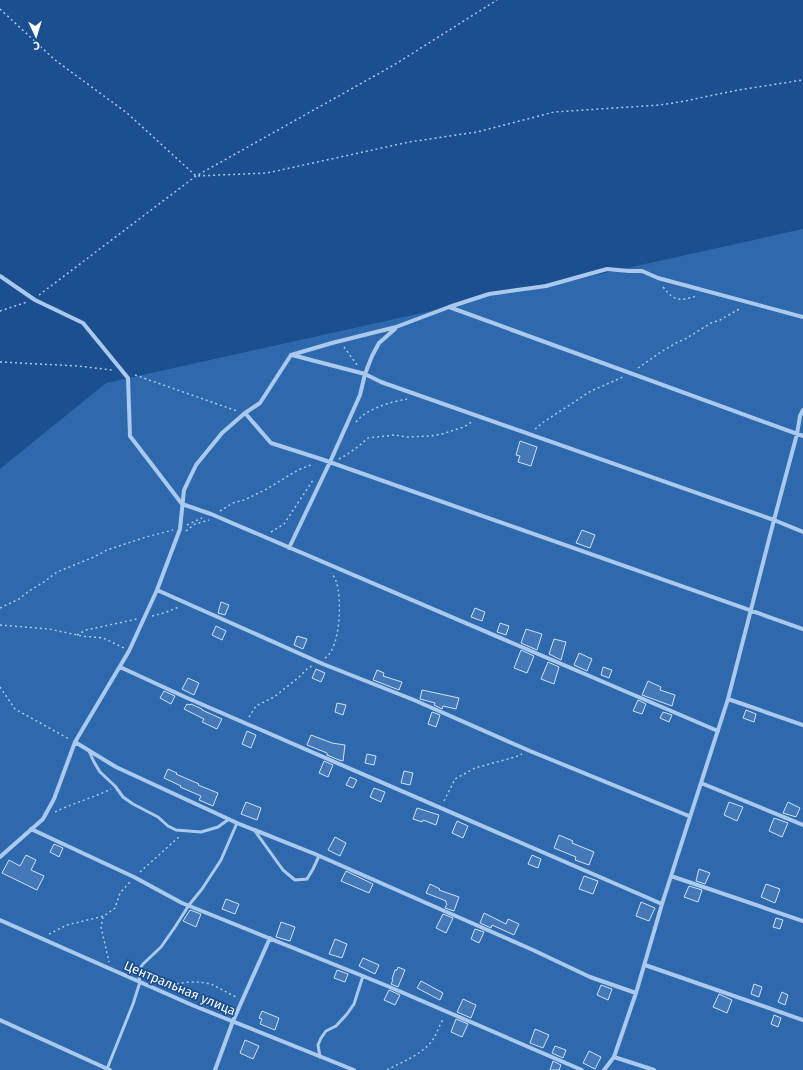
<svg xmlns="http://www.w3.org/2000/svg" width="803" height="1070" font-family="'Fira Sans',sans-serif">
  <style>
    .green { fill: #2e69ad }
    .building { fill: #4478b7; stroke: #cfe3fa }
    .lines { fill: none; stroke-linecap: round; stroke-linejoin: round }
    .path { stroke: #a9c9ee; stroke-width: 1.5; stroke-dasharray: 2 3; stroke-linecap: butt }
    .lane { stroke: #a9c9ee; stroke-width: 3 }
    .street { stroke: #a9c9ee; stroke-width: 4 }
    .labels { text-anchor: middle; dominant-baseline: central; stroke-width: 3.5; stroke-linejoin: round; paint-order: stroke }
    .street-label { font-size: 13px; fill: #fff; stroke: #1b4f8f }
  </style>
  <rect width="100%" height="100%" fill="#1b4f8f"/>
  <!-- green -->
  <path class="green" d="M803 229V1070H0V469L106 383 449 307 489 294 546 286Z"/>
  <!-- building -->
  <path class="building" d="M520 441 537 447 531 466 518 462 520 456 516 455Z
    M582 530 595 535 590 548 576 543Z
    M221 602 229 605 225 615 218 613Z
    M475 608 485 612 482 621 471 617Z
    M500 623 509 626 506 635 497 632Z
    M216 626 226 631 222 640 212 635Z
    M526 629 542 634 537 650 521 643Z
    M297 636 307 639 303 649 294 645Z
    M554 639 566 642 561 660 549 654Z
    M521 650 534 656 527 673 514 668Z
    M579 653 592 659 587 671 574 665Z
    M548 662 559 667 554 684 541 679Z
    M603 667 612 670 609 678 601 675Z
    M316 669 325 673 321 682 312 678Z
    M377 670 384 673 383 676 402 682 399 690 373 680Z
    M188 678 199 683 194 695 182 689Z
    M648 681 661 687 660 690 675 695 672 706 642 695Z
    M422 690 459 698 456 709 443 706 442 709 434 705 435 703 420 699Z
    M164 691 175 696 171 704 160 698Z
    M638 700 646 704 642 714 633 711Z
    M337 703 346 705 343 715 335 712Z
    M187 704 190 705 191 704 202 709V710L222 719 217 729 202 722 204 719 184 709Z
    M746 710 756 714 754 722 743 718Z
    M432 712 440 715 436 727 428 724Z
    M663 712 672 715 669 722 660 718Z
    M247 731 256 735 251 748 242 744Z
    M311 735 332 743 345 745 343 761 339 760 327 755V753L307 745Z
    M367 754 376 756 374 765 365 763Z
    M324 761 333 765 328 777 319 773Z
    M168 769 177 773 176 774 199 784 198 785 218 793 213 806 199 800 201 796 180 787 181 786 164 778Z
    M404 771 413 773 410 785 401 783Z
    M350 777 357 780 353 788 346 785Z
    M374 788 385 792 381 802 370 797Z
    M246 802 261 808 257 820 241 814Z
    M729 802 743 807 737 821 724 815Z
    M788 802 800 808 796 817 783 813Z
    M417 808 439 815 436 825 423 820 422 822 413 819Z
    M774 818 788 823 782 837 769 831Z
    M457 821 468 826 463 838 452 833Z
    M559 835 573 841 572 843 594 852 589 865 575 860 576 857 554 848Z
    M335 837 346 843 340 856 328 850Z
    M54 844 63 848 59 857 50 852Z
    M26 855 36 860 31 870 44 876 37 890 2 873 9 860 20 866Z
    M532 855 541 859 538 868 528 864Z
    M699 869 710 873 705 884 696 881Z
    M346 871 373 884 369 893 341 881Z
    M584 876 598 881 593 894 579 889Z
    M430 884 440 889 439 890 459 897 454 911 445 908 447 904 446 903V901L426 893Z
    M766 884 780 889 775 903 761 897Z
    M689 886 702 890 698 902 684 897Z
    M226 899 239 904 235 914 222 909Z
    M641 902 655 908 649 921 636 916Z
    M190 910 201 914 196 927 183 921Z
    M484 913 506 924 508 919 519 924 514 935 492 925 491 928 480 923Z
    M443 914 453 918 446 933 436 928Z
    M776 918 783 920 780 929 773 927Z
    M281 922 295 927 290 941 276 937Z
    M475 929 484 932 479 943 471 939Z
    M335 939 347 944 342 958 329 954Z
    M363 958 379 965 375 974 359 966Z
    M398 967 405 970 398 987 391 984 393 980 392 979 395 970H397Z
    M337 970 348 974 345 982 334 978Z
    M421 981 443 993 440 1000 417 988Z
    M754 984 762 987 759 997 751 994Z
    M601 985 612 989 608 1000 597 995Z
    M389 990 400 995 395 1005 384 1000Z
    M782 992 788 995 785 1005 778 1002Z
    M719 994 732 1000 727 1013 713 1007Z
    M463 999 476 1005 471 1018 457 1012Z
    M262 1011 279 1018 275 1030 260 1024 262 1019 259 1018Z
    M774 1015 781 1018 778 1027 771 1024Z
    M456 1019 468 1024 462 1037 451 1032Z
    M535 1029 549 1035 543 1048 530 1043Z
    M245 1040 259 1046 253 1059 240 1053Z
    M555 1046 566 1050 563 1058 552 1053Z
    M589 1051 601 1057 595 1069 583 1063Z
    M553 1061 561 1065 559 1070H550Z"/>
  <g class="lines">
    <!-- path -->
    <path class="path" d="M0 9 55 60 127 113 196 176 267 173 409 142 477 132 554 112 660 105 685 101 738 90 803 80
      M663 287C675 302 679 301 697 296
      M39 295 196 176 394 65 497 0
      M0 311 27 302
      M344 347 357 365
      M0 362 78 366 112 370
      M638 368 661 352 676 343 687 338 711 323 720 320 741 308
      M135 375 237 411
      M356 422C366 409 392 401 408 399
      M535 429 545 421 591 391 623 377
      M339 459 346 455 359 446 368 438 395 435 407 437 430 436 442 434 464 427 473 421
      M220 511 233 503 244 500 265 490 298 470 313 464
      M187 525 202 518
      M186 531 195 524 209 520
      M271 532 284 524 313 480
      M0 608 19 599 29 591 44 582 57 572 94 557 107 550 146 537 173 530
      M152 616 164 613 179 607
      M0 625 49 629 82 636 103 638 124 648
      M77 635 86 630 137 619
      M325 658C341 648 342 597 336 581 335 578 333 575 331 573
      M0 687 15 709 69 739
      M249 717 256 706 274 697 298 678 307 669 312 666
      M444 801 455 779 475 768 515 757 522 754
      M55 812C73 803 93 798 111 789
      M140 872 180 836
      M103 917 101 927 109 962
      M49 934 67 925 104 916 115 908 120 893 130 882
      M167 986C180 982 201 980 213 985 221 989 228 993 236 997
      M387 1070C403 1061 420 1056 432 1041 437 1034 439 1025 444 1018"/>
    <!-- lane -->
    <path class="lane" d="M89 751 94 762 100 772 115 786 123 797 133 804 158 817 168 826 176 830 201 832 218 827 229 819
      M255 831 283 870 295 880 307 879 313 869 319 856
      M320 1057 318 1045 321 1038 326 1031 336 1026 347 1014 354 1004 363 976
      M107 1069 133 1004 140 982 138 971 143 964 161 947 175 927 189 905 202 889 221 860 237 823"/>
    <!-- street -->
    <path class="street" d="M0 276 35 300 83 323 128 378 130 436 182 504 211 514 718 731
      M449 307 803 436
      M803 317 658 278 642 271H629L607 269 546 286 489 294 449 307 396 327 332 343 291 355 260 403 245 413 271 443 321 459 803 629
      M292 355 365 374 381 382 774 520 803 532
      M289 548 330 462 360 395 365 374 372 356 379 343 395 329
      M157 590 323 664 414 700 530 751 689 816
      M120 667 185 697 662 904
      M728 699 803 725
      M75 742 116 767 237 823 315 854 533 950 590 977 636 993
      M701 783 803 825
      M31 829 134 877 182 903 385 985 582 1070
      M0 857 43 819 54 799 75 742 129 651 157 590 180 529 184 490 196 465 222 433 245 413
      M671 876 803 921
      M0 920 192 1005 354 1070
      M645 965 803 1020
      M0 1020 110 1070
      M614 1057 654 1070
      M215 1070 233 1021 270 938
      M604 1070 614 1057 636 993 662 904 728 699 774 520 797 434 800 416 803 410"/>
  </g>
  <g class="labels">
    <!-- street labels -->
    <g class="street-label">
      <text transform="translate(180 988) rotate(23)">Центральная улица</text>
    </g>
  </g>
  <!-- north arrow -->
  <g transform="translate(36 36) rotate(176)" stroke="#1b4f8f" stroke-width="3" paint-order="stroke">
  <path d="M0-3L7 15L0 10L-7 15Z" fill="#ffffff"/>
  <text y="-6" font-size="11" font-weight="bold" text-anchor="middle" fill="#ffffff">С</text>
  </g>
</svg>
